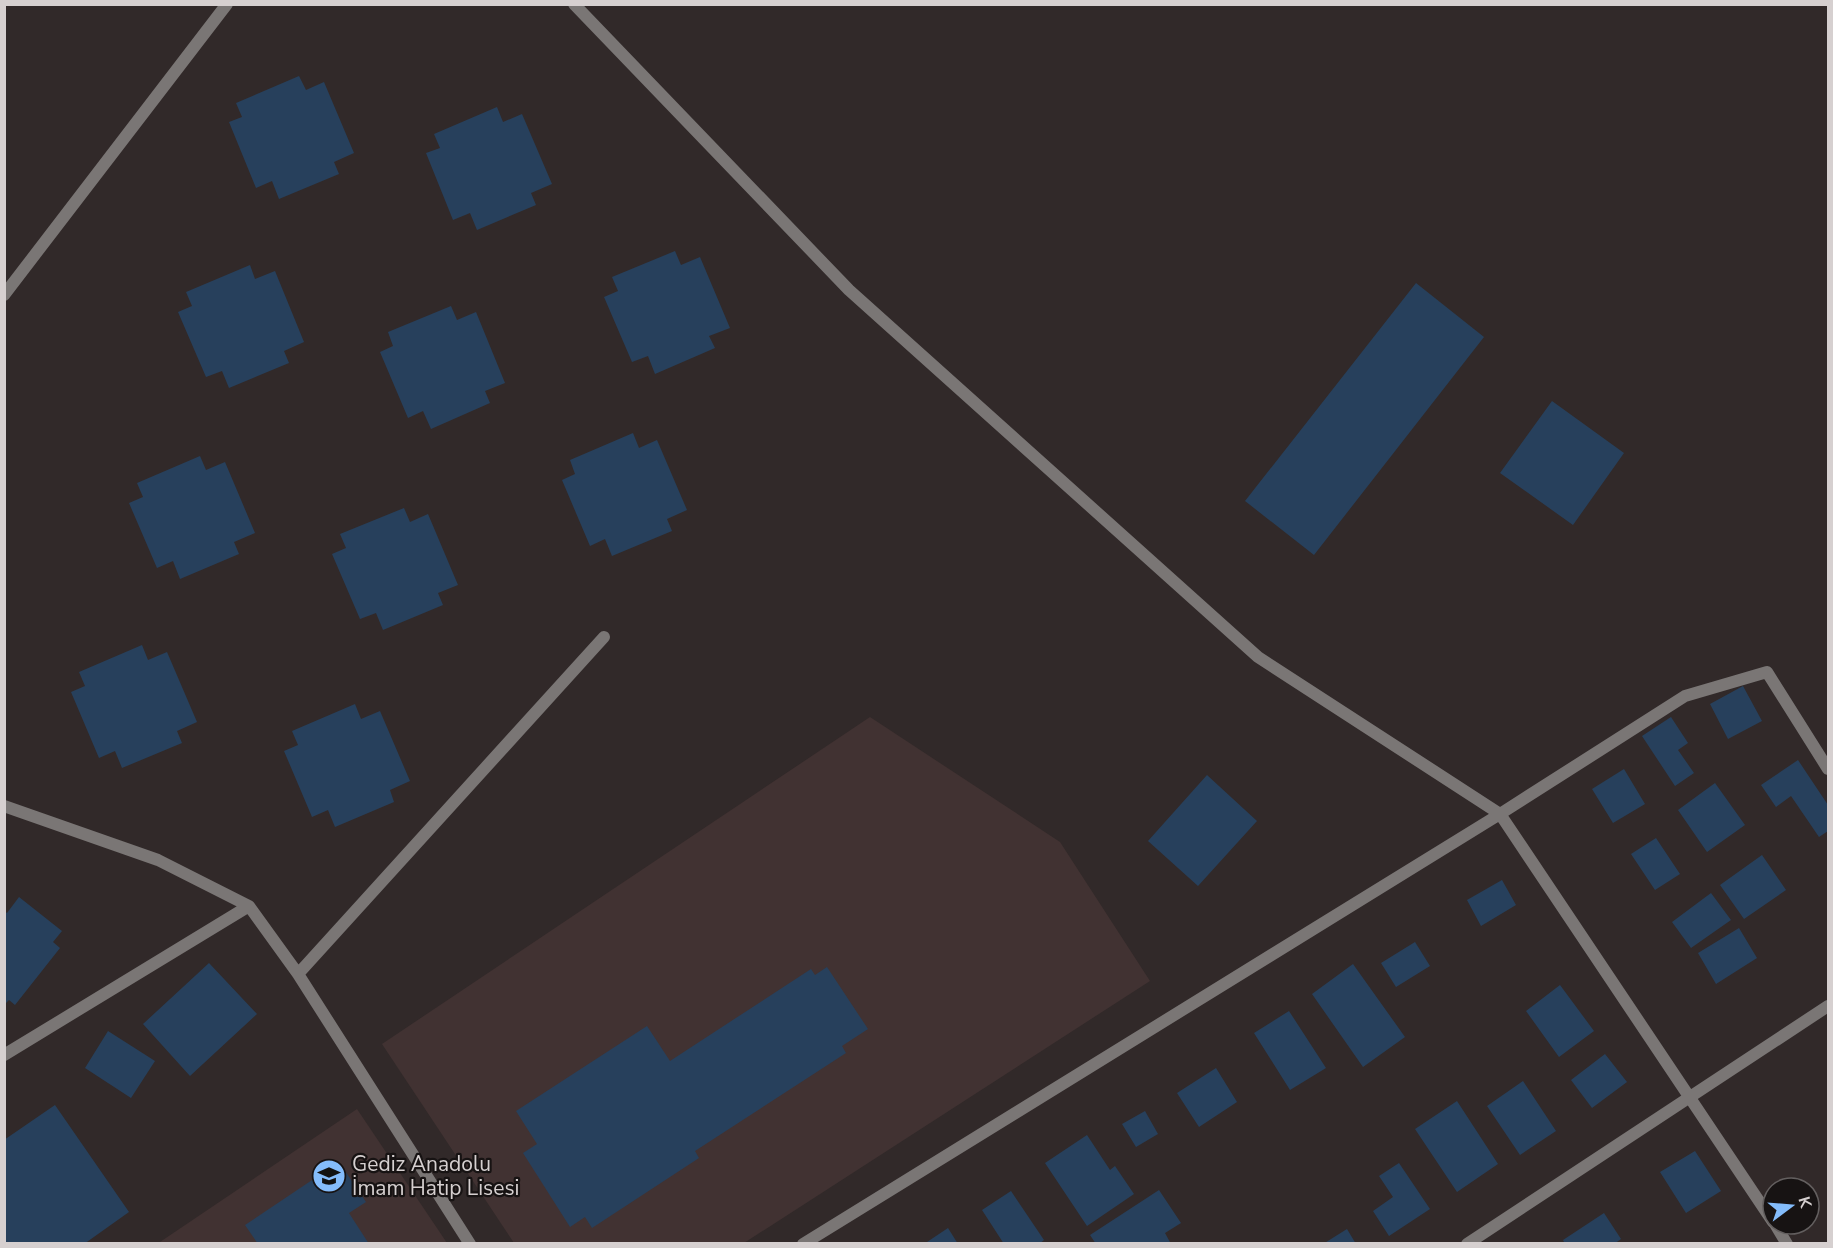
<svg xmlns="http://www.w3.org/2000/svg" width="1833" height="1248" font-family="'Nunito Sans',sans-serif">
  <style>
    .built { fill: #413232 }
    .building { fill: #27405c }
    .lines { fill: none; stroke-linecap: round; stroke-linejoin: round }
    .minor { stroke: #7a7675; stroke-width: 12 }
    .labels { text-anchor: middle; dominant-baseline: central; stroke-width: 4.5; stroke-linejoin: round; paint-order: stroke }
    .poi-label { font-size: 21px; fill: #d6d0d0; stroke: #171313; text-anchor: start }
  </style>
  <rect width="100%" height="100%" fill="#312929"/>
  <!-- built -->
  <path class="built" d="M870 717 1060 842 1150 981 744 1243H514L382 1044Z
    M357 1109 447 1243 157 1244Z"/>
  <!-- building -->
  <path class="building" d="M299 76 306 90 324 82 354 153 334 162 339 174 279 199 272 181 256 188 229 122 242 117 236 103Z
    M497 107 503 122 522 114 552 184 531 193 536 205 477 230 470 213 453 220 426 153 440 148 434 134Z
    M675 251 681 265 700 257 730 328 709 336 715 348 655 374 648 356 632 362 604 297 618 291 612 277Z
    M250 265 255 279 275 271 304 342 284 351 289 363 229 388 222 371 206 377 178 312 192 306 186 292Z
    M1416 283 1484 337 1314 555 1245 501Z
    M451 306 457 320 476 312 505 383 485 391 490 403 431 429 423 411 408 418 380 352 393 346 388 332Z
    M1552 401 1624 453 1573 525 1500 473Z
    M633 433 639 448 657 440 687 510 667 519 672 531 612 556 605 539 590 546 562 480 575 474 570 460Z
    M200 456 206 470 225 462 255 533 234 542 239 554 180 579 173 561 157 568 129 503 143 497 137 483Z
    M404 508 410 522 428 514 458 585 438 593 443 605 383 630 376 613 360 619 332 554 346 548 340 534Z
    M142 645 148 660 167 652 197 722 177 731 182 743 122 768 115 751 99 758 71 692 85 686 79 672Z
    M1743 686 1762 721 1728 739 1710 704Z
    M355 704 361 719 380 711 410 781 390 790 394 802 335 827 328 810 312 817 284 751 298 745 292 731Z
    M1671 717 1688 743 1678 750 1694 773 1675 786 1642 736Z
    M1798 760 1828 805V831L1819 837 1791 796 1776 807 1761 785Z
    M1624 769 1645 804 1613 823 1592 789Z
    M1207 775 1257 821 1198 886 1148 841Z
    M1715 783 1745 825 1707 852 1678 810Z
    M1656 838 1680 874 1655 890 1631 854Z
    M1762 855 1786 890 1744 919 1720 885Z
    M1502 880 1516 905 1481 926 1467 900Z
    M1711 893 1731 920 1691 948 1672 922Z
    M19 897 62 931 53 942 60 948 15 1005 9 1000 4 1005V911L7 913Z
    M1739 928 1757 958 1716 984 1698 953Z
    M1415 942 1430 966 1396 987 1381 963Z
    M209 963 257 1014 190 1076 143 1024Z
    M1353 964 1405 1037 1363 1067 1312 994Z
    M827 967 868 1029 842 1046 846 1053 695 1151 699 1158 592 1228 585 1217 570 1227 523 1153 537 1144 516 1111 647 1026 670 1061 811 969 815 975Z
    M1560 985 1594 1031 1559 1057 1526 1011Z
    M1289 1011 1326 1068 1290 1090 1254 1033Z
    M108 1031 155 1061 131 1098 85 1068Z
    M1605 1054 1627 1082 1592 1108 1571 1080Z
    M1216 1068 1237 1102 1199 1127 1177 1093Z
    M1523 1081 1556 1131 1520 1155 1487 1106Z
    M1457 1101 1498 1164 1457 1192 1415 1129Z
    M55 1105 129 1212 84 1244H4V1140Z
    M1145 1111 1158 1134 1136 1147 1122 1124Z
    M1087 1135 1110 1170 1115 1166 1134 1194 1087 1226 1045 1163Z
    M1695 1151 1721 1191 1686 1213 1660 1172Z
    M339 1162 366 1202 349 1213 369 1244H258L245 1225Z
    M1399 1163 1430 1209 1389 1236 1373 1211 1393 1197 1379 1176Z
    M1159 1190 1181 1223 1165 1233 1171 1244H1096L1090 1235Z
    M1011 1191 1044 1240 1039 1244H1004L982 1210Z
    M1604 1213 1621 1239 1614 1244H1565L1563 1240Z
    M948 1228 958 1244H924Z
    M1347 1229 1356 1244H1323Z"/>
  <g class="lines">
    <!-- minor -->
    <path class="minor" d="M574 4 849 290 1258 657 1500 814 1773 1222
      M4 295 227 4
      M4 806 158 860 249 906 298 974 470 1244
      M298 974 604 637
      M4 1055 249 906
      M1775 1224 1787 1244
      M803 1244 1500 814 1685 696 1767 672 1828 769
      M1467 1244 1828 1006"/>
  </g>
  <!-- icons -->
  <defs>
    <symbol id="school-disc" viewBox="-11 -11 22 22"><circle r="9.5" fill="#84bcfb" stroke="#171313"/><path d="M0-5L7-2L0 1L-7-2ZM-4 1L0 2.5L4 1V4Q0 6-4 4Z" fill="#111"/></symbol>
  </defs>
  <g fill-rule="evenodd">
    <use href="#school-disc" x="310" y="1157" width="38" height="38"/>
  </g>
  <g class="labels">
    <!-- poi labels -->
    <g class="poi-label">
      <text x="352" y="1164">Gediz Anadolu<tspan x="352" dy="24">İmam Hatip Lisesi</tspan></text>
    </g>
  </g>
  <!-- border -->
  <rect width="1833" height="1248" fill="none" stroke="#d6d0d0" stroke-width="12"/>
  <!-- north arrow -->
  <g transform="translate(1791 1206) rotate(74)"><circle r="28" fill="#171313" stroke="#635f5f" stroke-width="1.5"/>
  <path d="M0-4.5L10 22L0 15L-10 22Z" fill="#84bcfb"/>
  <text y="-9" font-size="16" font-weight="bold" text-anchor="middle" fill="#d6d0d0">K</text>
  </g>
</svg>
